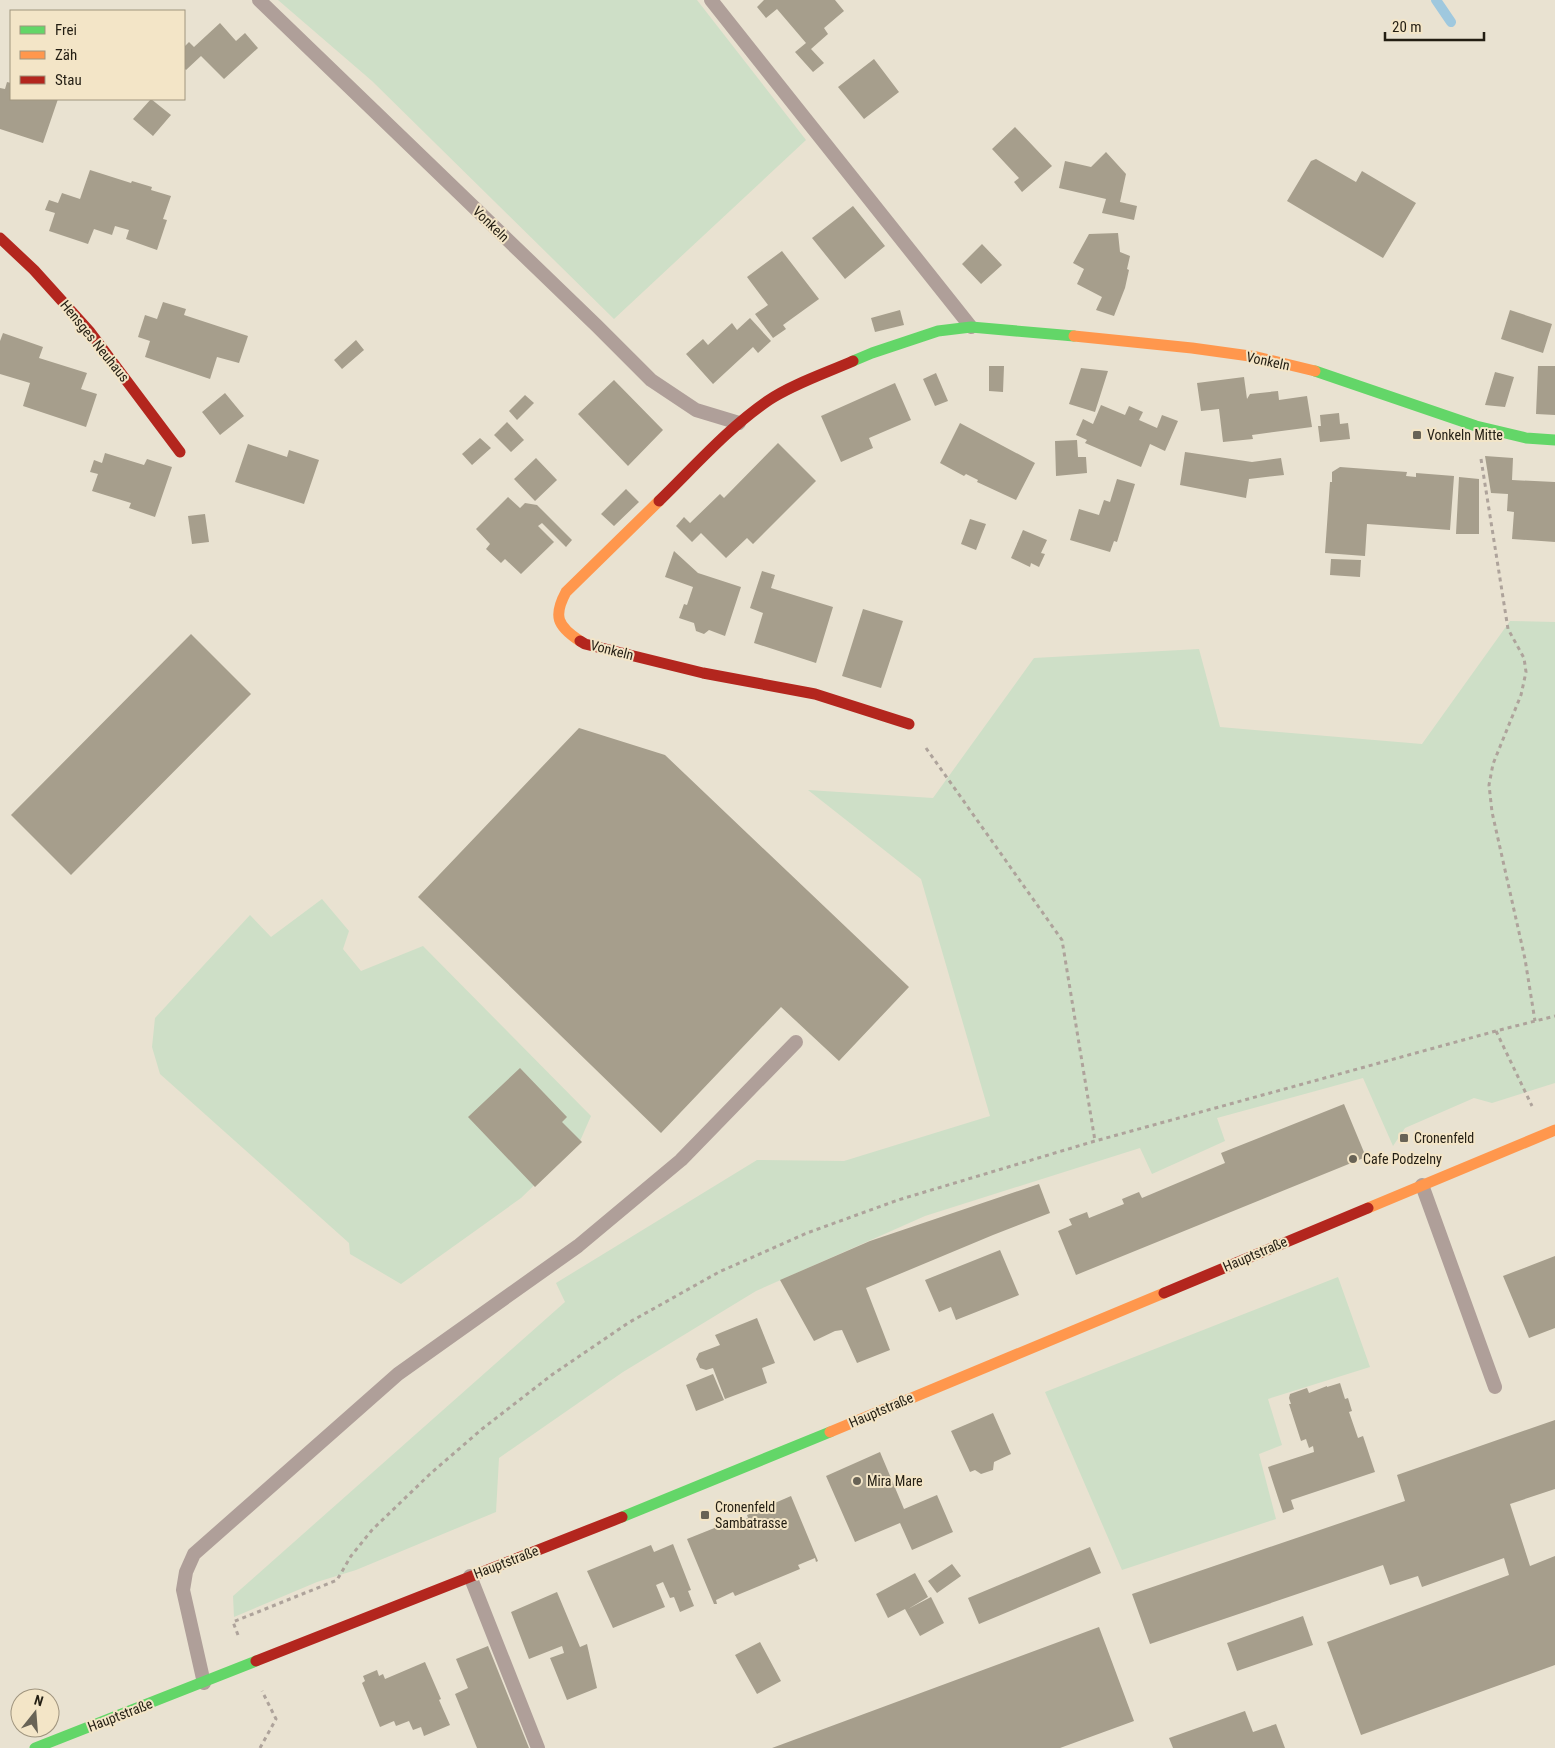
<svg xmlns="http://www.w3.org/2000/svg" width="1555" height="1748" font-family="'Roboto Condensed',sans-serif">
  <style>
    .green { fill: #cedfc7 }
    .lines { fill: none; stroke-linecap: round; stroke-linejoin: round }
    .stream { stroke: #9fc8de; stroke-width: 10 }
    .building { fill: #a69e8c }
    .path { stroke: #aea39b; stroke-width: 3; stroke-dasharray: 4 4; stroke-linecap: butt }
    .lane { stroke: #af9f99; stroke-width: 14 }
    .fast { stroke: #63d668; stroke-width: 11 }
    .slow { stroke: #ff974d; stroke-width: 11 }
    .jam { stroke: #b3261e; stroke-width: 11 }
    .poi-dot { fill: #686356; stroke: #f3e5c7; stroke-width: 2 }
    .labels { text-anchor: middle; dominant-baseline: central; stroke-width: 4; stroke-linejoin: round; paint-order: stroke }
    .street-label { font-size: 14px; fill: #231e13; stroke: #f3e5c7 }
    .poi-label { font-size: 14px; fill: #231e13; stroke: #f3e5c7; text-anchor: start }
  </style>
  <rect width="100%" height="100%" fill="#e9e2d1"/>
  <!-- green -->
  <path class="green" d="M278 0H697L806 140 614 319 372 81Z
    M1510 621 1555 622V1083L1492 1103 1474 1098 1405 1128 1393 1146 1363 1078 1217 1118 1225 1141 1152 1174 1140 1148 925 1216 756 1291 623 1372 499 1458 496 1512 356 1570 317 1582 234 1617 233 1596 565 1302 556 1283 757 1160 844 1161 990 1116 921 879 808 790 933 798 1034 658 1199 649 1220 727 1422 744Z
    M322 899 349 931 343 949 361 971 423 946 591 1116 580 1141 521 1198 401 1284 350 1254 349 1243 160 1074 152 1047 155 1018 250 915 271 937Z
    M1338 1277 1370 1367 1268 1399 1282 1445 1259 1454 1276 1519 1122 1570 1045 1392Z"/>
  <g class="lines">
    <!-- stream -->
    <path class="stream" d="M1436 0 1451 22"/>
  </g>
  <!-- building -->
  <path class="building" d="M764 0H835L844 11 824 28 828 34 811 49 824 63 813 72 795 52 806 43 777 9 766 18 757 7Z
    M220 23 236 41 245 33 258 48 224 79 201 56 186 70 184 68V47L189 42 194 47Z
    M874 59 899 92 864 119 838 87Z
    M7 82 11 83V99H58L43 143 0 129V88L5 89Z
    M151 99 171 115 153 136 133 119Z
    M1015 127 1052 166 1022 192 1014 182 1019 178 992 149Z
    M1106 152 1126 174 1120 202 1137 206 1134 220 1102 213 1106 199 1059 188 1065 161 1091 167Z
    M1316 159 1356 182 1362 171 1416 203 1383 258 1287 201 1311 161Z
    M90 170 131 183 132 181 152 187 151 190 171 196 163 219 167 220 157 250 126 239 129 230 115 226 112 235 94 229 88 244 49 231 55 213 45 210 49 200 58 203 62 193 80 199Z
    M853 206 885 246 845 279 812 238Z
    M1118 233 1120 252 1130 256 1127 269 1129 270 1125 288 1114 316 1096 310 1102 297 1077 284 1084 269 1073 263 1089 234Z
    M982 244 1002 265 981 284 962 264Z
    M782 251 819 299 783 325 786 329 773 338 755 314 768 305 747 277Z
    M163 302 186 309 184 315 248 336 239 363 217 357 210 379 145 357 150 341 138 337 145 315 157 319Z
    M900 310 904 325 875 332 871 318Z
    M1510 310 1552 324 1543 353 1501 339Z
    M750 318 771 341 758 353 753 347 713 384 686 354 703 339 708 345 732 323 737 330Z
    M3 333 43 347 39 358 87 373 81 389 97 394 86 427 23 406 30 383 0 374V341Z
    M356 340 364 350 342 369 334 360Z
    M989 366H1004L1003 392 989 391Z
    M1538 366H1555V415L1536 414Z
    M1081 368 1108 371 1095 412 1069 404Z
    M1495 372 1514 377 1505 407 1485 405Z
    M936 373 948 401 935 406 923 379Z
    M1244 377 1247 399 1250 394 1278 391 1279 400 1307 396 1312 427 1252 435 1253 439 1223 442 1219 409 1201 411 1197 383Z
    M614 380 663 430 628 466 578 414Z
    M895 383 911 420 869 438 873 448 841 462 821 416Z
    M225 393 244 416 220 435 202 412Z
    M525 395 534 403 517 420 509 411Z
    M1101 405 1125 415 1129 406 1143 412 1139 420 1157 428 1162 415 1178 421 1165 451 1150 444 1141 467 1085 443 1087 440 1076 435 1083 419 1093 424Z
    M1339 413 1340 424 1348 423 1350 439 1320 442 1318 426H1321L1320 415Z
    M507 422 524 440 511 452 494 435Z
    M960 423 1035 463 1016 500 977 482 978 480 966 474 964 476 940 463Z
    M480 438 491 448 472 465 462 454Z
    M1077 440 1078 457H1086L1087 473 1056 476 1055 441Z
    M778 443 816 481 753 544 747 538 726 558 701 533 692 542 676 526 684 517 690 523 720 494 724 498Z
    M248 444 287 457 289 450 319 460 304 504 235 482Z
    M1185 452 1252 462 1281 458 1284 475 1249 479 1246 498 1180 485Z
    M105 453 144 465 147 459 172 467 155 517 129 508 131 503 92 491 98 474 90 472 94 460 102 463Z
    M1485 456 1513 458 1512 480 1555 482V542L1512 539 1514 512 1507 511 1508 494 1491 493Z
    M536 458 557 480 535 501 514 479Z
    M1340 467 1407 472 1406 476 1416 477V473L1454 476 1450 530 1367 524 1365 556 1325 553 1330 482H1332V472Z
    M1459 477 1479 479V534H1456Z
    M1117 479 1135 484 1117 542 1114 541 1110 552 1070 540 1079 509 1099 515 1104 500 1110 502Z
    M626 489 639 502 614 526 601 514Z
    M508 497 520 508 525 503 537 505 572 540 566 547 542 523 538 526 554 542 521 574 505 559 501 563 486 549 490 544 476 529Z
    M205 514 209 542 192 544 188 516Z
    M970 519 986 524 976 550 961 544Z
    M1023 530 1047 540 1041 553 1045 554 1039 567 1031 563 1030 567 1011 558Z
    M674 551 698 573 741 587 725 636 709 630 704 634 696 631 694 623 679 618 684 604 687 605 693 587 665 577Z
    M1331 559 1361 560 1360 577 1330 575Z
    M762 571 775 575 771 588 833 607 816 663 754 643 763 613 750 608Z
    M863 609 903 621 881 688 842 676Z
    M191 634 251 694 71 875 11 815Z
    M579 728 665 755 909 987 839 1061 781 1007 661 1133 418 897Z
    M520 1068 567 1117 562 1122 582 1142 535 1187 468 1117Z
    M1344 1104 1366 1157 1076 1275 1058 1231 1072 1225 1069 1219 1087 1212 1089 1218 1124 1204 1122 1199 1139 1192 1142 1198 1225 1163 1221 1153Z
    M1039 1184 1050 1213 993 1235 866 1288 890 1350 857 1363 842 1330 835 1331 814 1341 780 1280 870 1241Z
    M1000 1250 1019 1295 956 1320 951 1307 939 1312 925 1280Z
    M1555 1256V1328L1529 1338 1503 1276Z
    M757 1318 775 1363 762 1368 767 1383 725 1399 713 1368 706 1370 700 1368 696 1359 699 1353 720 1345 715 1335Z
    M713 1374 724 1400 696 1411 686 1385Z
    M1340 1383 1345 1399 1348 1398 1352 1411 1349 1412 1358 1438 1363 1436 1375 1472 1291 1500 1294 1509 1283 1513 1268 1467 1314 1452 1313 1446 1309 1448 1306 1439 1301 1441 1289 1404H1291L1289 1398 1290 1394 1307 1388 1309 1393 1327 1386V1387Z
    M993 1413 1011 1454 994 1462 993 1470 981 1474 975 1470 970 1472 951 1431Z
    M1555 1420V1489L1510 1504 1530 1566 1555 1556V1665L1361 1735 1327 1642 1509 1575 1504 1558 1422 1587 1418 1576 1390 1585 1383 1565 1150 1644 1132 1594 1405 1501 1397 1475Z
    M880 1452 904 1509 937 1495 953 1532 912 1550 900 1523 855 1542 826 1476Z
    M791 1496 818 1561 816 1562 815 1558 798 1565 800 1569 735 1596 733 1592 716 1600 717 1604H714L687 1539 732 1521 733 1524 748 1518 747 1515Z
    M673 1544 691 1590 688 1591 694 1606 680 1612 674 1597 670 1598 663 1582 656 1585 665 1607 613 1628 587 1571 651 1545 654 1552Z
    M1090 1547 1101 1573 979 1624 968 1598Z
    M952 1564 961 1576 937 1593 928 1581Z
    M915 1573 928 1597 908 1609 931 1597 944 1623 920 1636 905 1609 888 1618 876 1594Z
    M557 1592 580 1647 587 1644 597 1688 567 1700 550 1658 564 1653 562 1646 529 1659 511 1612Z
    M1303 1616 1313 1645 1237 1671 1227 1643Z
    M1099 1627 1134 1721 1060 1748H772Z
    M760 1642 781 1681 757 1694 735 1655Z
    M488 1646 529 1748H477L455 1694 468 1688 456 1659Z
    M425 1662 441 1699 439 1700 450 1725 424 1736 421 1727 413 1730 409 1721 396 1726 394 1721 380 1727 362 1683 365 1681 363 1676 377 1670 379 1676 383 1674 385 1679Z
    M1245 1711 1253 1732 1276 1724 1285 1748H1173L1169 1738Z"/>
  <g class="lines">
    <!-- path -->
    <path class="path" d="M1481 459 1508 629 1524 658 1526 672 1521 695 1493 764 1489 785 1492 812 1525 959 1535 1021
      M926 748 1062 940 1095 1141
      M1496 1031 1532 1106
      M238 1635 233 1622 337 1580 351 1556 372 1530 430 1474 482 1429 553 1374 628 1323 719 1272 807 1233 898 1200 1095 1141 1496 1031 1555 1016
      M260 1748 276 1719 262 1691"/>
    <!-- lane -->
    <path class="lane" d="M259 0 597 326 651 380 696 410 739 423
      M711 0 971 327
      M1422 1185 1495 1387
      M470 1576 538 1748
      M204 1683 183 1590 186 1572 194 1554 398 1374 578 1246 681 1160 796 1042"/>
    <!-- fast -->
    <path class="fast" d="M853 361 872 353 938 331 971 327 1074 336
      M1315 371 1476 426 1526 438 1555 440
      M622 1517 830 1432
      M35 1748 256 1661"/>
    <!-- slow -->
    <path class="slow" d="M1074 336 1192 348 1257 357 1315 371
      M580 641C557 626 553 616 566 592L659 501
      M1368 1208 1555 1130
      M830 1432 1164 1293"/>
    <!-- jam -->
    <path class="jam" d="M0 238 34 270 90 332 180 452
      M659 501C695 466 728 428 769 400 793 384 826 373 853 361
      M580 641 585 644 703 673 815 694 909 724
      M1164 1293 1368 1208
      M256 1661 622 1517"/>
  </g>
  <!-- markers -->
  <g class="poi-dot">
    <rect x="1412" y="430" width="10" height="10" rx="2.5"/>
    <rect x="1399" y="1133" width="10" height="10" rx="2.5"/>
    <circle cx="1353" cy="1159" r="5"/>
    <circle cx="857" cy="1481" r="5"/>
    <rect x="700" y="1510" width="10" height="10" rx="2.5"/>
  </g>
  <g class="labels">
    <!-- street labels -->
    <g class="street-label">
      <text transform="translate(491 224) rotate(44)">Vonkeln</text>
      <text transform="translate(95 341) rotate(51)">Hensges Neuhaus</text>
      <text transform="translate(1268 361) rotate(12)">Vonkeln</text>
      <text transform="translate(612 650) rotate(14)">Vonkeln</text>
      <text transform="translate(1255 1254) rotate(-23)">Hauptstraße</text>
      <text transform="translate(881 1410) rotate(-23)">Hauptstraße</text>
      <text transform="translate(506 1562) rotate(-21)">Hauptstraße</text>
      <text transform="translate(120 1715) rotate(-21)">Hauptstraße</text>
    </g>
    <!-- poi labels -->
    <g class="poi-label">
      <text x="1427" y="435">Vonkeln Mitte</text>
      <text x="1414" y="1138">Cronenfeld</text>
      <text x="1363" y="1159">Cafe Podzelny</text>
      <text x="867" y="1481">Mira Mare</text>
      <text x="715" y="1507">Cronenfeld<tspan x="715" dy="16">Sambatrasse</tspan></text>
    </g>
  </g>
  <!-- legend -->
  <rect x="10" y="10" width="175" height="90" fill="#f3e5c7" stroke="#a0957f"/>
  <rect x="20" y="26" width="25" height="8" fill="#63d668" stroke="#a0957f"/>
  <text x="55" y="35" font-size="15" fill="#231e13">Frei</text>
  <rect x="20" y="51" width="25" height="8" fill="#ff974d" stroke="#a0957f"/>
  <text x="55" y="60" font-size="15" fill="#231e13">Zäh</text>
  <rect x="20" y="76" width="25" height="8" fill="#b3261e" stroke="#a0957f"/>
  <text x="55" y="85" font-size="15" fill="#231e13">Stau</text>
  <!-- north arrow -->
  <g transform="translate(35 1713) rotate(17)"><circle r="24" fill="#f3e5c7" stroke="#a0957f"/>
  <path d="M0-4L9 19L0 12L-9 19Z" fill="#686356"/>
  <text y="-8" font-size="14" font-weight="bold" text-anchor="middle" fill="#231e13">N</text>
  </g>
  <!-- scale -->
  <path d="M1385 32v8h99v-8" fill="none" stroke="#231e13" stroke-width="2.5"/>
  <text x="1392" y="32" font-size="15" fill="#231e13" stroke="#f3e5c7" stroke-width="4" paint-order="stroke">20 m</text>
</svg>
